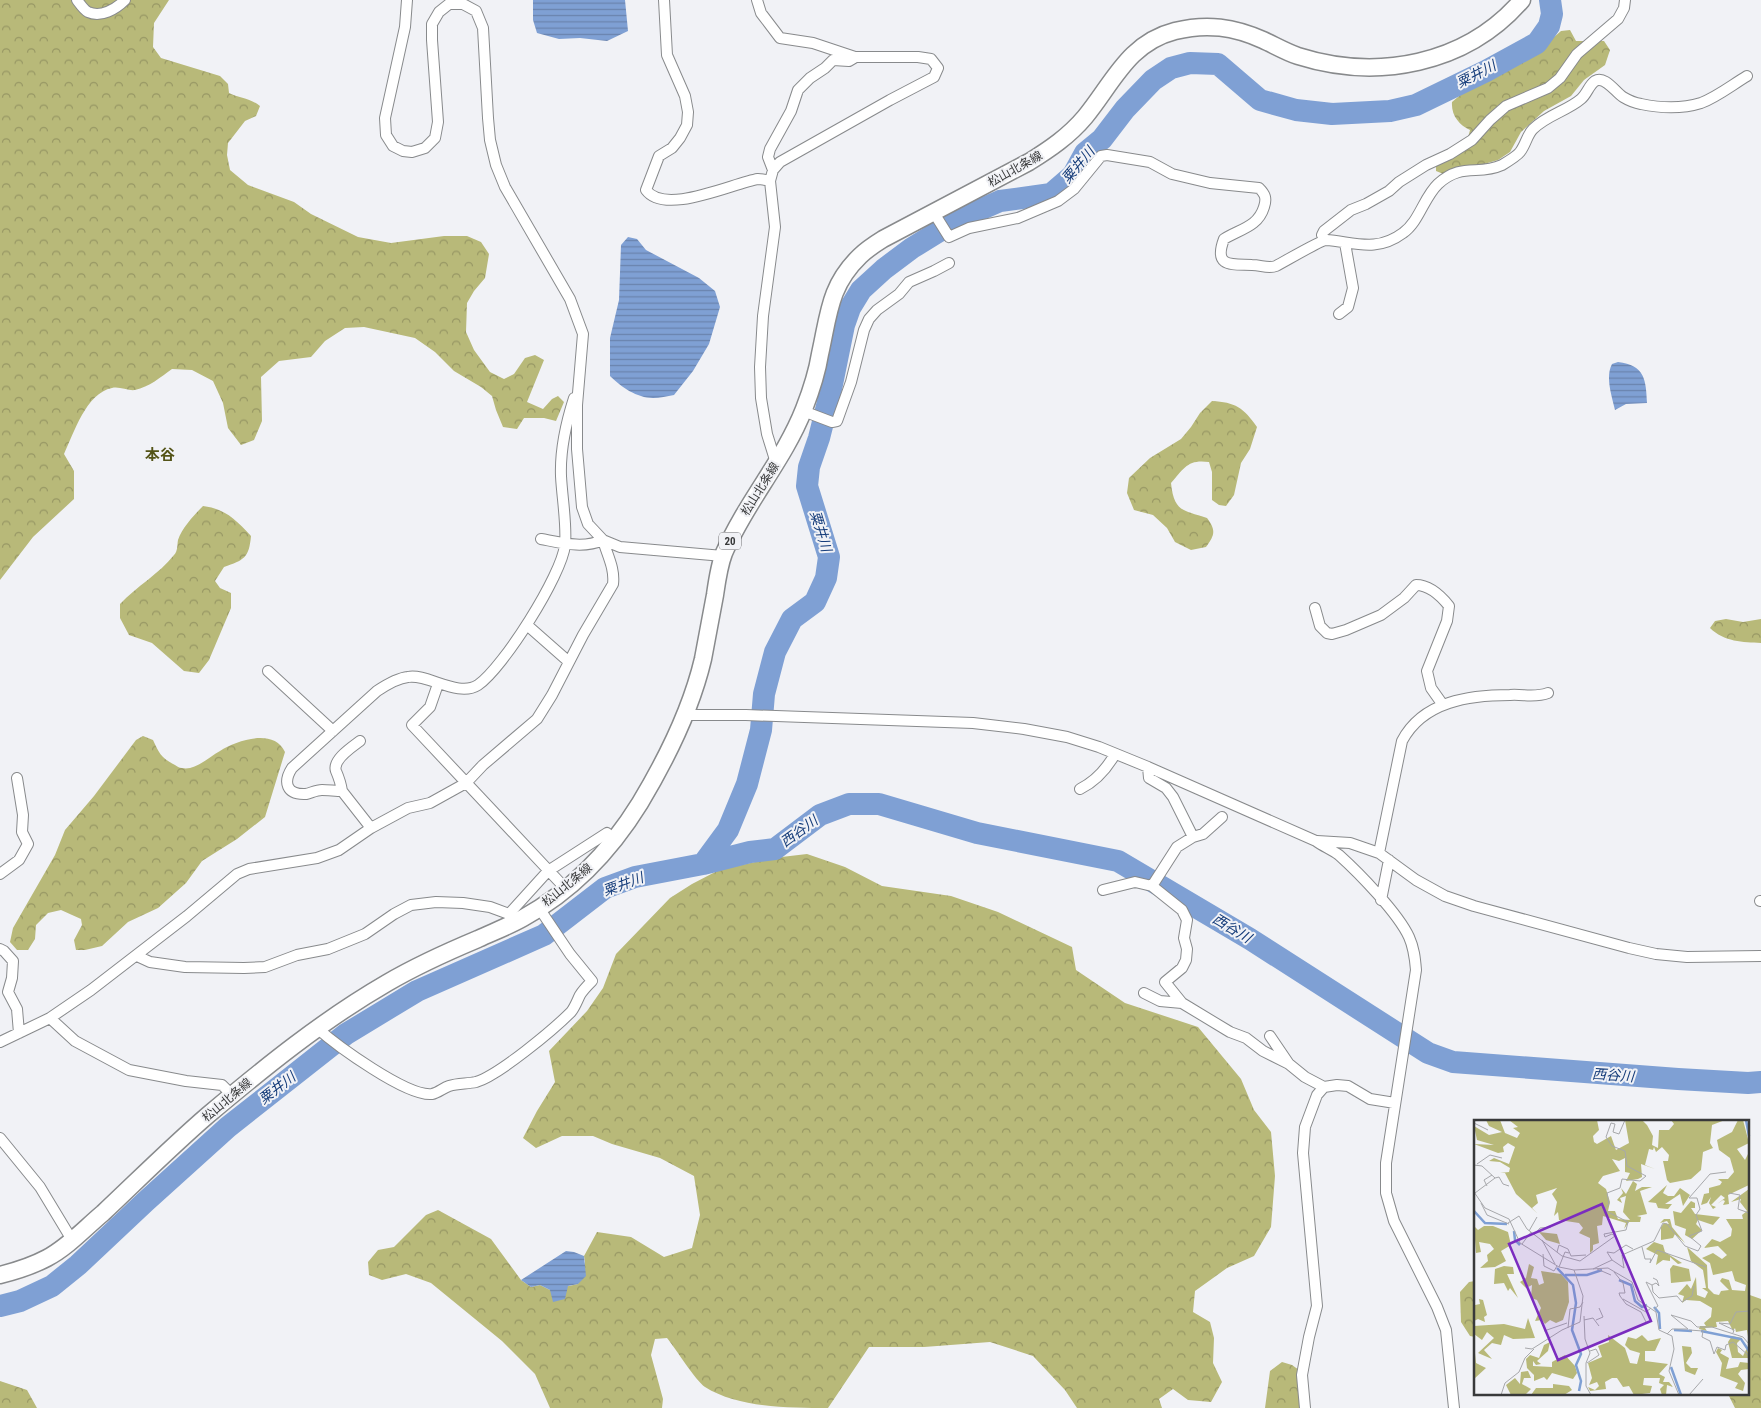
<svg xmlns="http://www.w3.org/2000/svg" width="1761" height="1408" font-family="'Roboto Condensed','Noto Sans JP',sans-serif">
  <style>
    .forest { fill: url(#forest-crowns) }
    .water { fill: url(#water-rules) }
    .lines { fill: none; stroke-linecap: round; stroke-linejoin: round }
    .river { stroke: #7fa0d4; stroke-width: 22 }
    .minor-casing { stroke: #888a8c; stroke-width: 12 }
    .primary-casing { stroke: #888a8c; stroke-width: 19 }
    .minor { stroke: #fff; stroke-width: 10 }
    .primary { stroke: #fff; stroke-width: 16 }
    .labels { text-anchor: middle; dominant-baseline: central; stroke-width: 4; stroke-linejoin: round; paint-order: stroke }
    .shield { fill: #f1f2f6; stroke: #707072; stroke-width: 1 }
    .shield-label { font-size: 11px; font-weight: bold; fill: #38393a }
    .street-label { font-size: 12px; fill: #38393a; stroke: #f1f2f6 }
    .water-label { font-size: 14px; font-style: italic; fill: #153c7a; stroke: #f1f2f6 }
    .quarter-label { font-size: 15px; font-weight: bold; fill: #535317; stroke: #f1f2f6 }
    .inset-river { fill: none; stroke: #7fa0d4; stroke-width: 2.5 }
    .inset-road { fill: none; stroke: #a7a8ab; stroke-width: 1 }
    .view { fill: #7b2cbf; fill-opacity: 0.15; stroke: #7b2cbf; stroke-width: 2.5 }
    .inset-edge { fill: none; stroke: #38393a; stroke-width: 2.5 }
  </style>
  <defs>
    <pattern id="forest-crowns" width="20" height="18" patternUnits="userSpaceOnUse" patternTransform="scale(1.25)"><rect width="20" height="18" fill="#b8b979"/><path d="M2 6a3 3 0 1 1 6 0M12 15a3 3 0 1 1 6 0" fill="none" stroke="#979764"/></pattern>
    <pattern id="water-rules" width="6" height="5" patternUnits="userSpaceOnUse" patternTransform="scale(1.25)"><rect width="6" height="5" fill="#7fa0d4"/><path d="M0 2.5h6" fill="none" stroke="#6983ad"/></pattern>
  </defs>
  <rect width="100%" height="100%" fill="#f1f2f6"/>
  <!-- forest -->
  <path class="forest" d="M0 0H169L154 23 153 47 161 58 220 76 228 84 229 93C239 98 250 98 260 106L256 116 245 121 228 143 227 155 230 170 248 185 294 202 311 214 358 237 391 243 444 236H467L481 242 489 254 485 278 474 291 467 303 466 332 474 350 490 372 504 379 514 374 525 358 535 355 544 360 527 402 543 409 552 399 558 396 564 402 556 421 544 418H524L517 429 503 427 496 410 492 396 481 387 454 371 435 352 415 338 364 327 345 328 325 341 311 357 279 361 261 377 262 421 254 440 241 445 228 428 223 403 213 381 192 370 172 369C161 377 149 387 135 390 128 391 119 386 112 388 86 393 74 433 64 454L74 471V499L33 537 0 580Z
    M1570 30 1576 41H1604L1610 50 1605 65 1584 80 1571 96 1544 111 1521 132 1510 152 1498 160 1446 175 1436 171V161L1468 138 1470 130C1459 125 1451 115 1452 102L1471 86 1513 68 1537 52 1561 31Z
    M1212 401C1235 402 1244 408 1257 427L1250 449 1241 463 1234 495 1226 506 1219 505 1212 500V472L1209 462C1188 459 1184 468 1171 483 1174 512 1183 510 1207 518 1216 530 1215 535 1206 547L1191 550 1175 542 1167 528 1153 515 1134 510 1127 493 1129 478 1150 458 1181 439 1191 427 1200 413Z
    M203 506C226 509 236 520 251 536 249 558 244 560 224 567L215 581 220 588 231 593V608L209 660 199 673 184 671 152 643 129 635 120 618V604C137 586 159 574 174 555 178 551 177 545 178 540 182 528 194 515 203 506Z
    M1726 619 1743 622 1761 619V643C1743 642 1724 642 1710 628L1715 621Z
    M143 736 153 740C159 753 161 758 175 765 177 766 179 768 182 768 195 771 209 757 220 751 237 740 274 728 285 752L265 817 237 839 202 861 186 883 158 908 128 922 102 946 85 950H76L74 940 82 925 81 919 61 910 48 913 36 925 35 939 28 950H17L10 942 13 928 55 855 65 830 94 796 136 740Z
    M807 854 845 867 882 886 951 896 998 912 1072 947 1076 970 1125 1003 1198 1027 1241 1079 1254 1110 1271 1132 1275 1176 1271 1227 1254 1256 1227 1268 1195 1291 1193 1312 1210 1322 1214 1338 1213 1363 1222 1382 1211 1402 1188 1400 1173 1389 1159 1399 1162 1408H1077L1065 1390 1033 1356 990 1342 924 1347H869L828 1408C790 1408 738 1408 705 1387 695 1380 676 1349 667 1338L655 1339 651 1355 663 1399 662 1408H550L535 1374 502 1341 431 1283 406 1274 382 1280 369 1275 368 1262 378 1250 394 1247 426 1215 438 1210 491 1239 521 1280 531 1287 540 1285 550 1290 578 1284 585 1262 584 1256 597 1232 631 1237 664 1257 692 1248 700 1215 694 1176 660 1158 612 1144 593 1136H562L536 1148 523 1138 537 1111 555 1082 549 1051 587 1011 603 988 616 954 670 898 692 884 719 870 773 858Z
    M1475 1281V1337L1470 1336 1461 1322 1460 1292 1469 1282Z
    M1747 1294 1761 1299V1408H1735L1728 1394H1747Z
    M1282 1362 1292 1365 1299 1370 1301 1382 1310 1408H1265L1270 1371Z
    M0 1381 27 1390 37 1408H0Z"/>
  <!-- water -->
  <path class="water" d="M533 0H625L628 31 607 41 580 38 559 39 537 33 533 20Z
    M628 237 637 239 646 250 699 278 715 291 720 307 709 344 693 371 674 395C667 396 660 398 653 398 637 398 621 387 610 376V338L619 300 621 245Z
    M1618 362C1645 365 1646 380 1647 403L1626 404 1615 410C1612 397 1605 377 1612 364Z
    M566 1251 574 1252 584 1256 586 1276 578 1284 568 1286 565 1299 553 1302 550 1290 540 1285 531 1287 521 1280Z"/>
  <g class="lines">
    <!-- river -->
    <path class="river" d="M703 864 728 830 747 784 761 730 764 694 775 652 792 619 815 602 826 578 829 557 807 486 809 467 819 438 830 394 844 325 850 308 861 290 884 269 912 248 959 219 1000 201 1051 194 1073 175 1085 153 1102 139 1125 109 1153 80 1171 68 1190 63 1218 64 1260 100 1296 110 1332 114 1390 111 1416 105 1486 71 1537 43 1549 26 1552 14 1550 0
      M0 1306 20 1301 52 1286 78 1265 145 1202 228 1127 346 1034 417 991 544 935 605 888 635 877 703 864 750 852 775 849 820 815 849 804H879L977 833 1118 861 1250 939 1428 1053 1453 1062 1678 1079 1748 1083 1761 1082"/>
    <defs>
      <path id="minor" d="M77 0C80 4 84 10 88 12 101 18 116 9 125 0
        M407 0 405 27 385 118 386 135 393 146 403 151 412 152 425 148 435 138 438 122 432 40V24L439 12 449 4H463L476 11 483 28 488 118 490 140 496 165 505 187 570 299 583 334 577 405V449L582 507 588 524 603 540 620 547 723 556
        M664 0 667 55 685 96 688 112 687 125 680 138 672 148 659 156 646 190C665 216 733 183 758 179 762 179 766 180 770 181
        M757 0 761 13 780 38 813 43 855 57H918L931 59 938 68 934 77 890 100 780 162 773 170 770 181 775 227 763 316 760 367 761 398 767 434 776 463
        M773 170 768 157 770 149 791 111 798 90 810 78 825 68 833 60 849 61 854 58
        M934 213 949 237 969 228 1018 218 1058 201 1074 189 1101 156 1107 155 1150 162 1172 174 1210 183 1259 188C1265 194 1267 198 1264 207 1258 227 1240 229 1224 239 1213 268 1232 264 1252 265 1261 265 1268 269 1276 266 1284 262 1321 240 1326 240 1354 242 1376 253 1403 233 1419 222 1424 197 1438 184 1462 162 1478 176 1502 165 1507 162 1517 156 1520 152 1526 144 1527 135 1533 129 1547 115 1567 111 1581 99 1587 94 1589 85 1595 81 1605 75 1616 93 1623 97 1628 100 1635 103 1641 104 1660 108 1682 109 1701 103 1717 97 1732 85 1747 76
        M1325 239 1322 235 1324 231 1351 210 1366 204 1389 191 1399 182 1426 165 1450 154 1472 140 1490 120 1506 106 1548 88 1560 78 1577 54 1618 19 1624 8 1625 0
        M1339 314 1348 307 1353 288 1345 243
        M803 411 832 422 837 421 851 382 864 330 869 319 877 310 899 294 909 282 934 271 949 263
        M541 539C562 543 583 549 603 540
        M1315 608 1320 626 1327 633 1332 634 1346 630 1381 615 1404 598 1416 585C1430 585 1441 596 1449 606L1447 621 1427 671 1431 688 1443 705
        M527 625 569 662
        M268 671 333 731
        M438 684 430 707 412 725 566 889
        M686 715H746L973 723 1024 729 1067 737 1099 747 1148 767 1316 841C1323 846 1332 850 1339 855 1359 873 1398 913 1409 937 1414 948 1415 958 1416 970L1386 1163V1193L1394 1221 1437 1307 1446 1330 1454 1408
        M1148 767 1149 778 1166 788 1173 797 1193 837 1177 847 1152 886 1182 910 1187 920 1184 938 1187 949 1186 960 1182 968 1165 982 1182 1003 1230 1032 1246 1038 1263 1051 1289 1064 1305 1077 1324 1087 1337 1085 1348 1086 1370 1099 1395 1103
        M1080 789C1096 781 1106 770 1115 754
        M342 791C341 784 339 778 336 771 332 760 352 747 360 741
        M371 828 342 791C336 791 328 790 322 790 316 790 311 793 306 794 286 795 283 782 292 768L377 691C386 685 397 678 408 677 427 673 458 698 478 685 503 668 562 575 565 545 567 525 562 497 561 476 560 450 566 423 574 398
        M1193 837 1203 834 1222 817
        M1317 841 1350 843 1379 853 1416 880 1445 896 1474 906 1629 948 1656 954 1687 957 1761 956
        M1379 853 1402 741C1423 701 1470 695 1510 695 1523 694 1535 698 1548 693
        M0 874 19 860 28 844 22 832 23 815 17 778
        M1103 890 1135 882 1152 886
        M1381 900 1389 860
        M1760 901H1761
        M509 914 548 871 607 833 615 840
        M0 949 4 951 13 961 12 978 8 992 17 1009 19 1033
        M137 956 150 962 185 967 244 968 265 967 297 955 328 949 365 934 394 914 411 905 436 902 463 903 490 907 509 914 513 923
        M1144 993 1160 1001 1182 1003
        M50 1018 75 1041 129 1070 186 1081 222 1085 232 1095
        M317 1028C336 1045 407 1097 432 1094 438 1093 443 1088 449 1086 458 1083 467 1084 476 1082 499 1075 553 1030 571 1012 575 1007 577 1001 580 995 583 990 588 985 592 981L570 954 539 908
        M1270 1036 1289 1064
        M0 1042 50 1018 91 990 187 916 237 874 249 869 317 858 339 850 371 828 408 808 430 803 466 783 483 765 537 719 552 695 583 635 613 584C615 568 607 555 603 540
        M0 1138 40 1187 72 1240
        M1305 1408 1302 1375 1309 1337 1317 1306 1303 1153 1305 1127 1317 1095 1324 1087"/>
      <path id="primary" d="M0 1275C16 1271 32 1266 47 1258 68 1247 85 1228 103 1213 138 1180 172 1146 208 1115 265 1067 323 1020 387 983 416 966 447 952 478 939 493 932 509 926 523 918 572 891 611 850 640 803 667 758 691 710 703 659 707 638 711 616 715 595 717 581 719 566 724 553 746 502 784 460 804 409 811 391 817 373 820 354 829 314 829 286 860 256 867 249 875 244 883 239L1029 162C1050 149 1069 136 1085 117 1113 83 1128 43 1175 31 1207 23 1234 27 1263 40 1274 45 1286 52 1298 56 1377 81 1466 65 1522 0"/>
    </defs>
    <!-- minor casing -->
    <use href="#minor" class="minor-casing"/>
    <!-- primary casing -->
    <use href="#primary" class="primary-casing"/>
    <!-- minor -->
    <use href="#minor" class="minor"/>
    <!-- primary -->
    <use href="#primary" class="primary"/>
  </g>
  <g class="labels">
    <!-- shield labels -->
    <rect class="shield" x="719" y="532.5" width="22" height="17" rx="4"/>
    <g class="shield-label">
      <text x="730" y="541">20</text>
    </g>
    <!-- street labels -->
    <g class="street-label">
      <text transform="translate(1015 169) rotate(-29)">松山北条線</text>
      <text transform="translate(760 489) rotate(-58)">松山北条線</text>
      <text transform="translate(567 885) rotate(-39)">松山北条線</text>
      <text transform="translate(227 1100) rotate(-40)">松山北条線</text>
    </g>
    <!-- water labels -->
    <g class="water-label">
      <text transform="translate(1476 74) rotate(-27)">粟井川</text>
      <text transform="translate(1078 165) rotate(-50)">粟井川</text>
      <text transform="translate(821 531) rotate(73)">粟井川</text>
      <text transform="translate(799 831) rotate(-36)">西谷川</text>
      <text transform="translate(623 884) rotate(-20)">粟井川</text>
      <text transform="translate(1232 928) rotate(31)">西谷川</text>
      <text transform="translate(1613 1075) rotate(4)">西谷川</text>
      <text transform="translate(277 1088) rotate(-38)">粟井川</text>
    </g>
    <!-- quarter labels -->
    <g class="quarter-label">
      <text x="160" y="455">本谷</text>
    </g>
  </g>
  <!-- overview -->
  <g transform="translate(1474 1120)">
    <rect width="275" height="275" fill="#f1f2f6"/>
    <path d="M12 0H26L31 13 43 18 46 13 39 8 44 7 35 0H123L125 10 119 16 120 22 123 24 137 16 142 30 155 23 151 0H168L173 5 179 16 178 25 184 28 185 10H195L200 4 197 0H251L238 5 236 23 239 28 229 32 227 50 217 59 196 63 193 60 189 41H194L195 35 188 27 182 32 180 27 179 30 175 29 171 45 181 49 167 44 168 57 164 59 152 61 156 53 151 52V38L145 41 138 39 146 51 129 56 124 63 132 69 136 82 134 91H141L144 99 156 100 149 92 152 76 146 78 148 83 143 80 149 73 147 68 152 74 159 61 163 64 161 71 168 67H178L166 71 173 94 163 96 167 97 166 102H155L150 109 152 103 129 96 128 105 123 106 125 123 119 125V130L116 133V118L105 113 109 108 105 103 85 100 84 92 80 96 83 82 78 74 83 68 62 75 64 83 58 88 64 94 42 74 31 53H26L35 52 36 48 26 42 15 41 20 38 35 44 41 27 34 23 29 27 30 32 24 33 0 24 20 25 3 20 0 6 15 15 28 12 15 6ZM264 0H269L275 23 263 29 271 40 275 32V65L254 75 255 84 249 85 251 81 249 80 243 84 251 78 247 75 237 85 242 87 239 89 235 83 237 77 233 83 227 85 230 74 235 73V68L246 65 248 62 244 59H254L260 52 256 38 245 30 243 20 258 12ZM193 65 189 73 194 76H200L206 68 216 75 209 86 206 74 191 84H198L194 89 184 88 182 83 174 82ZM275 69V223L273 210 262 212 261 208 259 211 254 201 242 202 243 207 231 208 233 211 225 209 226 206H232L230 203 237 197 238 188 226 181 212 180 208 183 210 176 204 174 213 164 217 169 222 157 223 175 231 178 234 172 228 168H232L229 150 217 141 213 127 233 145 234 168 240 174 245 175 247 171 255 170 246 161 248 158 255 160 258 170 271 171 272 165 261 161 258 151 239 155 236 143 228 138 239 133 248 139 253 135 244 126 230 128 238 119 246 122 257 116 258 109 252 99H269L268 95 273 91 266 82 267 79 257 82ZM217 81 221 83V88H217L221 94 246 97 239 105 224 100 222 104 228 110 218 119 211 115 212 109 201 105 199 91 207 93ZM190 99H196L198 107 211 123 201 114 199 118 187 120V107L190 103 195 104 193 101 186 103ZM0 106 4 110 10 106H19L34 112 37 125 27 131 32 141 21 147 6 148 14 141 13 135 20 129 16 124 5 122 7 132 2 133ZM65 112 83 114 86 124 72 120ZM180 122 189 125 191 132 208 143 204 144 196 137V141L189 140 182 145 184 135 172 129ZM55 144 60 147 57 158 63 159 65 165 70 163 67 151 87 154 94 162 95 182 89 200 82 203 76 200 71 204 68 200 61 201 67 188 63 180 57 178 58 165 52 168 46 162 52 158ZM199 145 215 149 217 161 197 163 196 149ZM30 146 39 147 40 154H33L44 178 36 168 34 171 30 163 20 164 21 149ZM5 179 9 180 13 195 10 197 11 202 4 199 0 201 1 185 6 184ZM54 198 61 218 39 219 30 215 27 225 18 223 10 230 18 239 4 233 20 218 13 212 8 220 0 214V206L30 204 51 209ZM134 215 151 228 156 243 163 244 166 233 156 230 151 225 154 217 162 219 168 215 174 221 187 218 181 231H171V241L194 244 185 254 191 257 189 262H195L199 267 193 265 192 275H188L186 269 190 265 185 263 186 258H170L169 265 178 266 176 273 160 275 155 266 149 267 143 258H138L131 262 132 269 116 271 114 267 121 270 125 266 123 262 115 265 118 258 114 243 128 237 124 226 135 222ZM258 216 268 218 263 223 264 232 269 236 273 228 275 238H258L254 222ZM76 222 74 231 63 241 67 244 62 245 59 241V246L78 247V242L91 235 101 246 103 253 99 259 78 253 73 260 70 257 60 261V255L53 248 52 239 56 235 65 238 70 225ZM208 226 217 227 218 233 212 243 217 248H224L221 255 211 251ZM244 228 248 230 246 233 255 238 252 249 264 247 266 242 275 243V249L267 250 264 254 271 263 269 271 261 268 264 263 246 256 248 243 242 232ZM1 233 2 243 12 248 0 259ZM54 251 57 258H50L48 264 57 269 51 275H37L32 265 41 258 46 264 47 252ZM79 264 95 266 98 270 90 275H57L62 268H79Z" fill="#b8b979"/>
    <path class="inset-river" d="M272 0 275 16M0 91 11 103 33 104M40 111 41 120 46 125M83 148 99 165 102 183 98 210 107 234 102 245 107 261 105 271M91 155H113L128 150M145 160 157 165 161 181 168 187 173 185M180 187 185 193 186 209M200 210 218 211M227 211 267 219 275 231M197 247 207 275"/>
    <path class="inset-road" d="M0 3 14 10M3 44 16 35 28 38M0 45 8 46 21 58 25 57 29 64 35 66M13 66 10 60 18 55M0 72 11 88 35 99 46 123 85 147 100 150 134 148 158 162 164 180 182 192 185 210 198 216 200 229 195 251 205 275M1 73 21 58M255 73 266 75 264 89 275 93M7 83 13 95 35 104M34 103 45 96 53 109 88 136 106 141 141 116 138 114 131 117 130 114 152 110 154 102 130 90 135 84 133 73 146 68 148 59 166 61 172 56 153 46 151 31 138 26 132 17 137 3 141 4 139 12 145 14 151 0M55 111 63 97M60 115 66 108 77 107M68 120 81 144M48 124 57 112M168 127 171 139H177L176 143 183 130 232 147M83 132 85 125 94 129 97 136 112 135M69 134 70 146 80 151 83 146M138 140 133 132 140 133 152 125 159 129M85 147 91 132 95 133M119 149 138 140 150 148 148 135 180 121 189 103 193 104 211 126 224 131 227 126 215 116 228 111 222 95 226 89 223 78H215L236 54 252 52M123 149 137 155M140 152 149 163 151 173H145L146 176 152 184 167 192 172 202M178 165 182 163 185 166 183 160 179 158M149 179 172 192 177 188M180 189 184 186 172 162 178 165 179 172 185 178 203 176 208 182 218 176 220 166M110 196 111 219 116 233 112 243V266L117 275M110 200 119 198 125 206M122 200 129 197 125 188M94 208 96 189 106 187 109 182M215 210 229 211 228 217 236 221 240 234 243 227 251 230 252 225 259 222 274 235 275 243M70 211 93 203M259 213 260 210 245 203 256 204 262 192 275 191M193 214 198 209H214L197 195 217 201 223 207H238L269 217 275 224M51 228 58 229 88 210 106 202 109 176 100 150M113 243 125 235 122 229 116 231M27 275 31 263 45 252 51 238 60 229M215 275 229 259"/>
    <path class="view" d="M128 84 177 201 84 240 35 124Z"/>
    <rect width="275" height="275" class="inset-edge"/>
  </g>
</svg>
